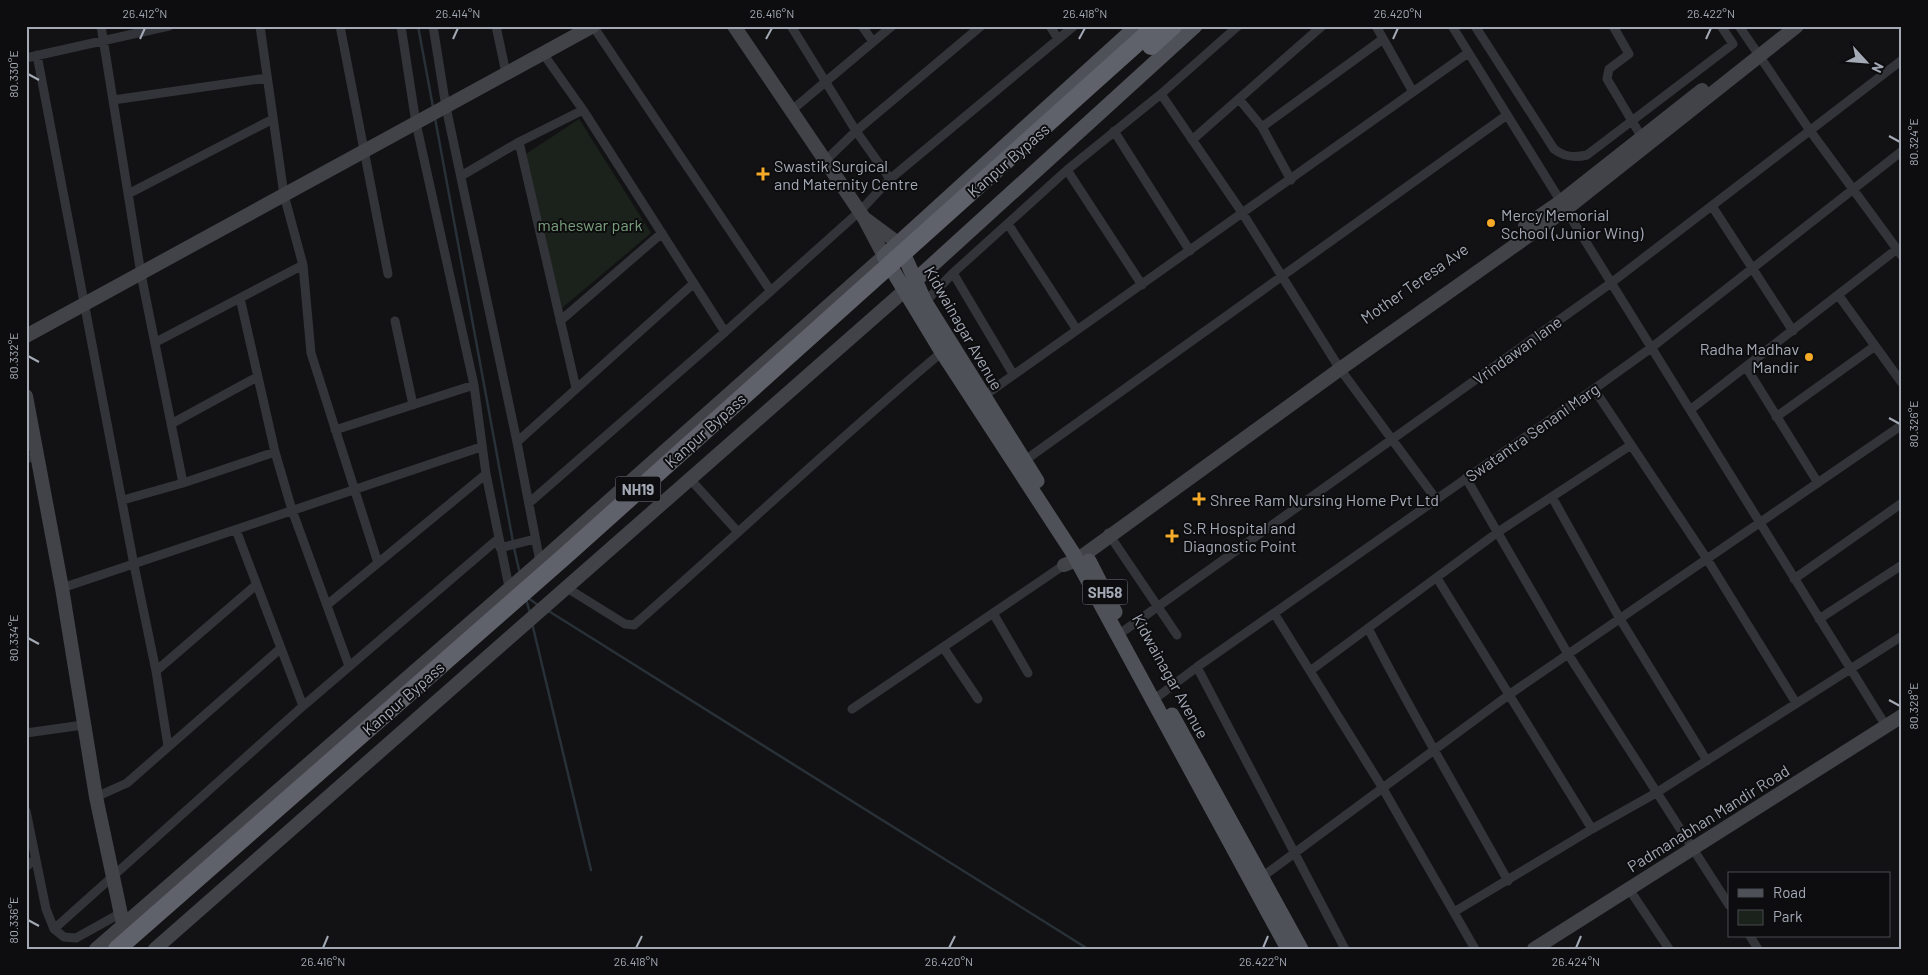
<svg xmlns="http://www.w3.org/2000/svg" width="1928" height="975" font-family="Barlow,sans-serif">
  <style>
    .green { fill: #1a221b }
    .lines { fill: none; stroke-linecap: round; stroke-linejoin: round }
    .stream { stroke: #283138; stroke-width: 2.5 }
    .street { stroke: #333439; stroke-width: 9 }
    .secondary { stroke: #414349; stroke-width: 14 }
    .primary { stroke: #4f5158; stroke-width: 15 }
    .highway { stroke: #5f626a; stroke-width: 18 }
    .ticks { fill: none; stroke: #a3a9b5; stroke-width: 2 }
    .poi-dot { fill: #f6ab28; stroke: #0d0d0f; stroke-width: 2 }
    .labels { text-anchor: middle; dominant-baseline: central; stroke-width: 4; stroke-linejoin: round; paint-order: stroke }
    .shield { fill: #0d0d0f; stroke: #767a83; stroke-width: 1 }
    .shield-label { font-size: 15px; font-weight: bold; fill: #a3a9b5 }
    .street-label { font-size: 16px; fill: #a3a9b5; stroke: #0d0d0f }
    .poi-label { font-size: 16px; fill: #a3a9b5; stroke: #0d0d0f; text-anchor: start }
    .park-label { font-size: 16px; fill: #79a07b; stroke: #0d0d0f }
    .neatline { fill: none; stroke: #a3a9b5; stroke-width: 2 }
    .ticks-label { font-size: 12px; text-anchor: middle; fill: #a3a9b5 }
  </style>
  <rect width="100%" height="100%" fill="#121214"/>
  <!-- green -->
  <path class="green" d="M579 119 651 233 562 308 526 154Z"/>
  <g class="lines">
    <!-- stream -->
    <path class="stream" d="M418 26 433 107
      M435 118 513 542
      M514 548 520 574
      M528 598 538 605
      M526 599 530 613
      M547 610 1088 949
      M532 623 591 870"/>
    <!-- street -->
    <path class="street" d="M101 26 141 274 183 483
      M260 26 284 195 303 265 311 353 378 563
      M340 26 388 274
      M401 26 416 123 474 385 486 474 509 587
      M433 26 446 107 517 442 540 562
      M496 26 506 73
      M593 26 770 290
      M791 26 856 131 890 179
      M862 26 873 42
      M1050 26 1058 39
      M1376 26 1413 92
      M1452 26 1886 726
      M1475 26 1554 149C1564 157 1574 158 1587 155L1733 44 1721 26
      M1613 26 1629 54 1609 69 1607 79 1644 141
      M1739 26 1811 132 1902 256
      M542 52 583 110 725 332 860 211 890 179 1074 26
      M37 55 134 565 156 671 168 746
      M26 58 169 26
      M1161 94 1243 214 1340 369 1436 499
      M1239 99 1262 127
      M113 100 267 78
      M792 110 892 26
      M1114 131 1190 251
      M1192 140 1322 26
      M824 162 856 131 981 26
      M461 176 519 142
      M1291 180 1262 127 1383 39
      M128 194 273 119
      M1712 206 1793 331
      M1008 224 1077 330
      M953 273 1013 374
      M1142 285 1067 170 1161 94 1238 26
      M1839 296 1902 383
      M240 298 275 452 292 510 349 666
      M925 302 953 273 1067 170
      M395 321 413 405
      M560 321 662 233
      M156 342 303 265
      M1746 367 1818 483
      M576 388 519 142 583 110
      M1594 389 1707 559 1796 703
      M981 398 1468 53
      M1690 410 1897 249
      M1776 417 1875 346
      M171 424 257 377
      M335 430 474 385
      M517 442 694 283
      M26 459 37 455
      M1024 461 1507 115
      M1466 478 1568 654 1729 905
      M690 479 738 532
      M1552 497 1620 619 1707 761
      M123 500 183 483 275 452
      M529 503 725 332
      M236 530 303 706
      M1108 533 1177 635
      M500 548 535 539
      M1437 578 1592 829
      M1794 579 1902 503
      M62 588 481 447
      M567 588 625 624 634 625C737 535 837 440 942 352
      M327 605 486 474
      M993 613 1028 673
      M1274 613 1382 787 1475 949
      M1819 619 1902 565
      M1368 628C1412 714 1461 796 1508 881
      M1125 630 1611 283 1902 60
      M943 647 978 699
      M1197 667 1345 949
      M156 671 256 585
      M1310 671 1498 532 1631 445
      M1152 701 1197 667 1594 389 1651 348 1902 151
      M852 709 1064 565
      M26 733 83 725
      M96 797 127 783 281 648
      M26 811 46 909 54 929 64 937 76 938 121 913
      M26 867 35 859
      M1258 880 1510 694 1902 425
      M1629 889 1669 949
      M1454 912 1592 829 1656 793 1902 636
      M54 929 303 706 498 539
      M1750 936 1758 949"/>
    <!-- secondary -->
    <path class="secondary" d="M867 220 898 243
      M1525 226 1560 202 1702 90
      M26 336 593 26
      M26 396 62 588 96 797 123 924
      M1064 565 1077 560 1340 369 1565 210 1797 26
      M96 949 540 562 884 256 864 218 734 26
      M155 949 904 291
      M1534 949 1902 716"/>
    <!-- primary -->
    <path class="primary" d="M1137 26 884 256 942 352 1073 553 1288 949
      M899 244 925 302 1037 481
      M908 287 1195 26
      M1089 561 1115 612
      M1172 715 1301 949"/>
    <!-- highway -->
    <path class="highway" d="M1151 46 1173 26
      M117 949 565 556 1156 26"/>
  </g>
  <!-- ticks -->
  <path class="ticks" d="M140 39 145 28M453 39 458 28M766 39 772 28M1079 39 1085 28M1393 39 1398 28M1706 39 1711 28M28 74 39 80M1889 136 1900 142M28 356 39 362M1889 418 1900 424M28 638 39 644M1889 700 1900 706M28 920 39 926M323 948 328 936M636 948 642 936M949 948 955 936M1263 948 1268 936M1576 948 1581 936"/>
  <!-- markers -->
  <g class="poi-dot">
    <path d="M760.5 166.5h5v5h5v5h-5v5h-5v-5h-5v-5h5z"/>
    <circle cx="1491" cy="223" r="5"/>
    <circle cx="1809" cy="357" r="5"/>
    <path d="M1196.5 491.5h5v5h5v5h-5v5h-5v-5h-5v-5h5z"/>
    <path d="M1169.5 528.5h5v5h5v5h-5v5h-5v-5h-5v-5h5z"/>
  </g>
  <g class="labels">
    <!-- shield labels -->
    <g class="shield">
      <rect x="615.5" y="476.5" width="45" height="25" rx="4"/>
      <rect x="1082.5" y="579.5" width="45" height="25" rx="4"/>
    </g>
    <g class="shield-label">
      <text x="638" y="489">NH19</text>
      <text x="1105" y="592">SH58</text>
    </g>
    <!-- street labels -->
    <g class="street-label">
      <text transform="translate(1008 160) rotate(-41)">Kanpur Bypass</text>
      <text transform="translate(1414 283) rotate(-35)">Mother Teresa Ave</text>
      <text transform="translate(964 328) rotate(60)">Kidwainagar Avenue</text>
      <text transform="translate(1517 350) rotate(-36)">Vrindawan lane</text>
      <text transform="translate(705 430) rotate(-42)">Kanpur Bypass</text>
      <text transform="translate(1532 432) rotate(-35)">Swatantra Senani Marg</text>
      <text transform="translate(1171 676) rotate(61)">Kidwainagar Avenue</text>
      <text transform="translate(403 698) rotate(-41)">Kanpur Bypass</text>
      <text transform="translate(1708 818) rotate(-32)">Padmanabhan Mandir Road</text>
    </g>
    <!-- poi labels -->
    <g class="poi-label">
      <text x="774" y="165">Swastik Surgical<tspan x="774" dy="18">and Maternity Centre</tspan></text>
      <text x="1501" y="214">Mercy Memorial<tspan x="1501" dy="18">School (Junior Wing)</tspan></text>
      <text x="1799" y="348" text-anchor="end">Radha Madhav<tspan x="1799" dy="18">Mandir</tspan></text>
      <text x="1210" y="499">Shree Ram Nursing Home Pvt Ltd</text>
      <text x="1183" y="527">S.R Hospital and<tspan x="1183" dy="18">Diagnostic Point</tspan></text>
    </g>
    <!-- park labels -->
    <g class="park-label">
      <text x="590" y="224">maheswar park</text>
    </g>
  </g>
  <!-- border -->
  <rect width="1928" height="975" fill="none" stroke="#0d0d0f" stroke-width="55"/>
  <!-- legend -->
  <rect x="1728" y="872" width="162" height="65" fill="#0d0d0f" stroke="#494b51"/>
  <rect x="1738" y="889" width="25" height="8" fill="#4f5158" stroke="#494b51"/>
  <text x="1773" y="898" font-size="15" fill="#a3a9b5">Road</text>
  <rect x="1738" y="910" width="25" height="15" fill="#1a221b" stroke="#494b51"/>
  <text x="1773" y="922" font-size="15" fill="#a3a9b5">Park</text>
  <!-- north arrow -->
  <g transform="translate(1866 62) rotate(116)" stroke="#0d0d0f" stroke-width="4" paint-order="stroke">
  <path d="M0-4L9 19L0 12L-9 19Z" fill="#a3a9b5"/>
  <text y="-8" font-size="14" font-weight="bold" text-anchor="middle" fill="#a3a9b5">N</text>
  </g>
  <rect x="28" y="28" width="1872" height="920" class="neatline"/>
  <g class="ticks-label">
    <text x="145" y="18">26.412°N</text>
    <text x="458" y="18">26.414°N</text>
    <text x="772" y="18">26.416°N</text>
    <text x="1085" y="18">26.418°N</text>
    <text x="1398" y="18">26.420°N</text>
    <text x="1711" y="18">26.422°N</text>
    <text transform="translate(14 74) rotate(-90)" y="4">80.330°E</text>
    <text transform="translate(1914 142) rotate(-90)" y="4">80.324°E</text>
    <text transform="translate(14 356) rotate(-90)" y="4">80.332°E</text>
    <text transform="translate(1914 424) rotate(-90)" y="4">80.326°E</text>
    <text transform="translate(14 638) rotate(-90)" y="4">80.334°E</text>
    <text transform="translate(1914 706) rotate(-90)" y="4">80.328°E</text>
    <text transform="translate(14 920) rotate(-90)" y="4">80.336°E</text>
    <text x="323" y="966">26.416°N</text>
    <text x="636" y="966">26.418°N</text>
    <text x="949" y="966">26.420°N</text>
    <text x="1263" y="966">26.422°N</text>
    <text x="1576" y="966">26.424°N</text>
  </g>
</svg>
